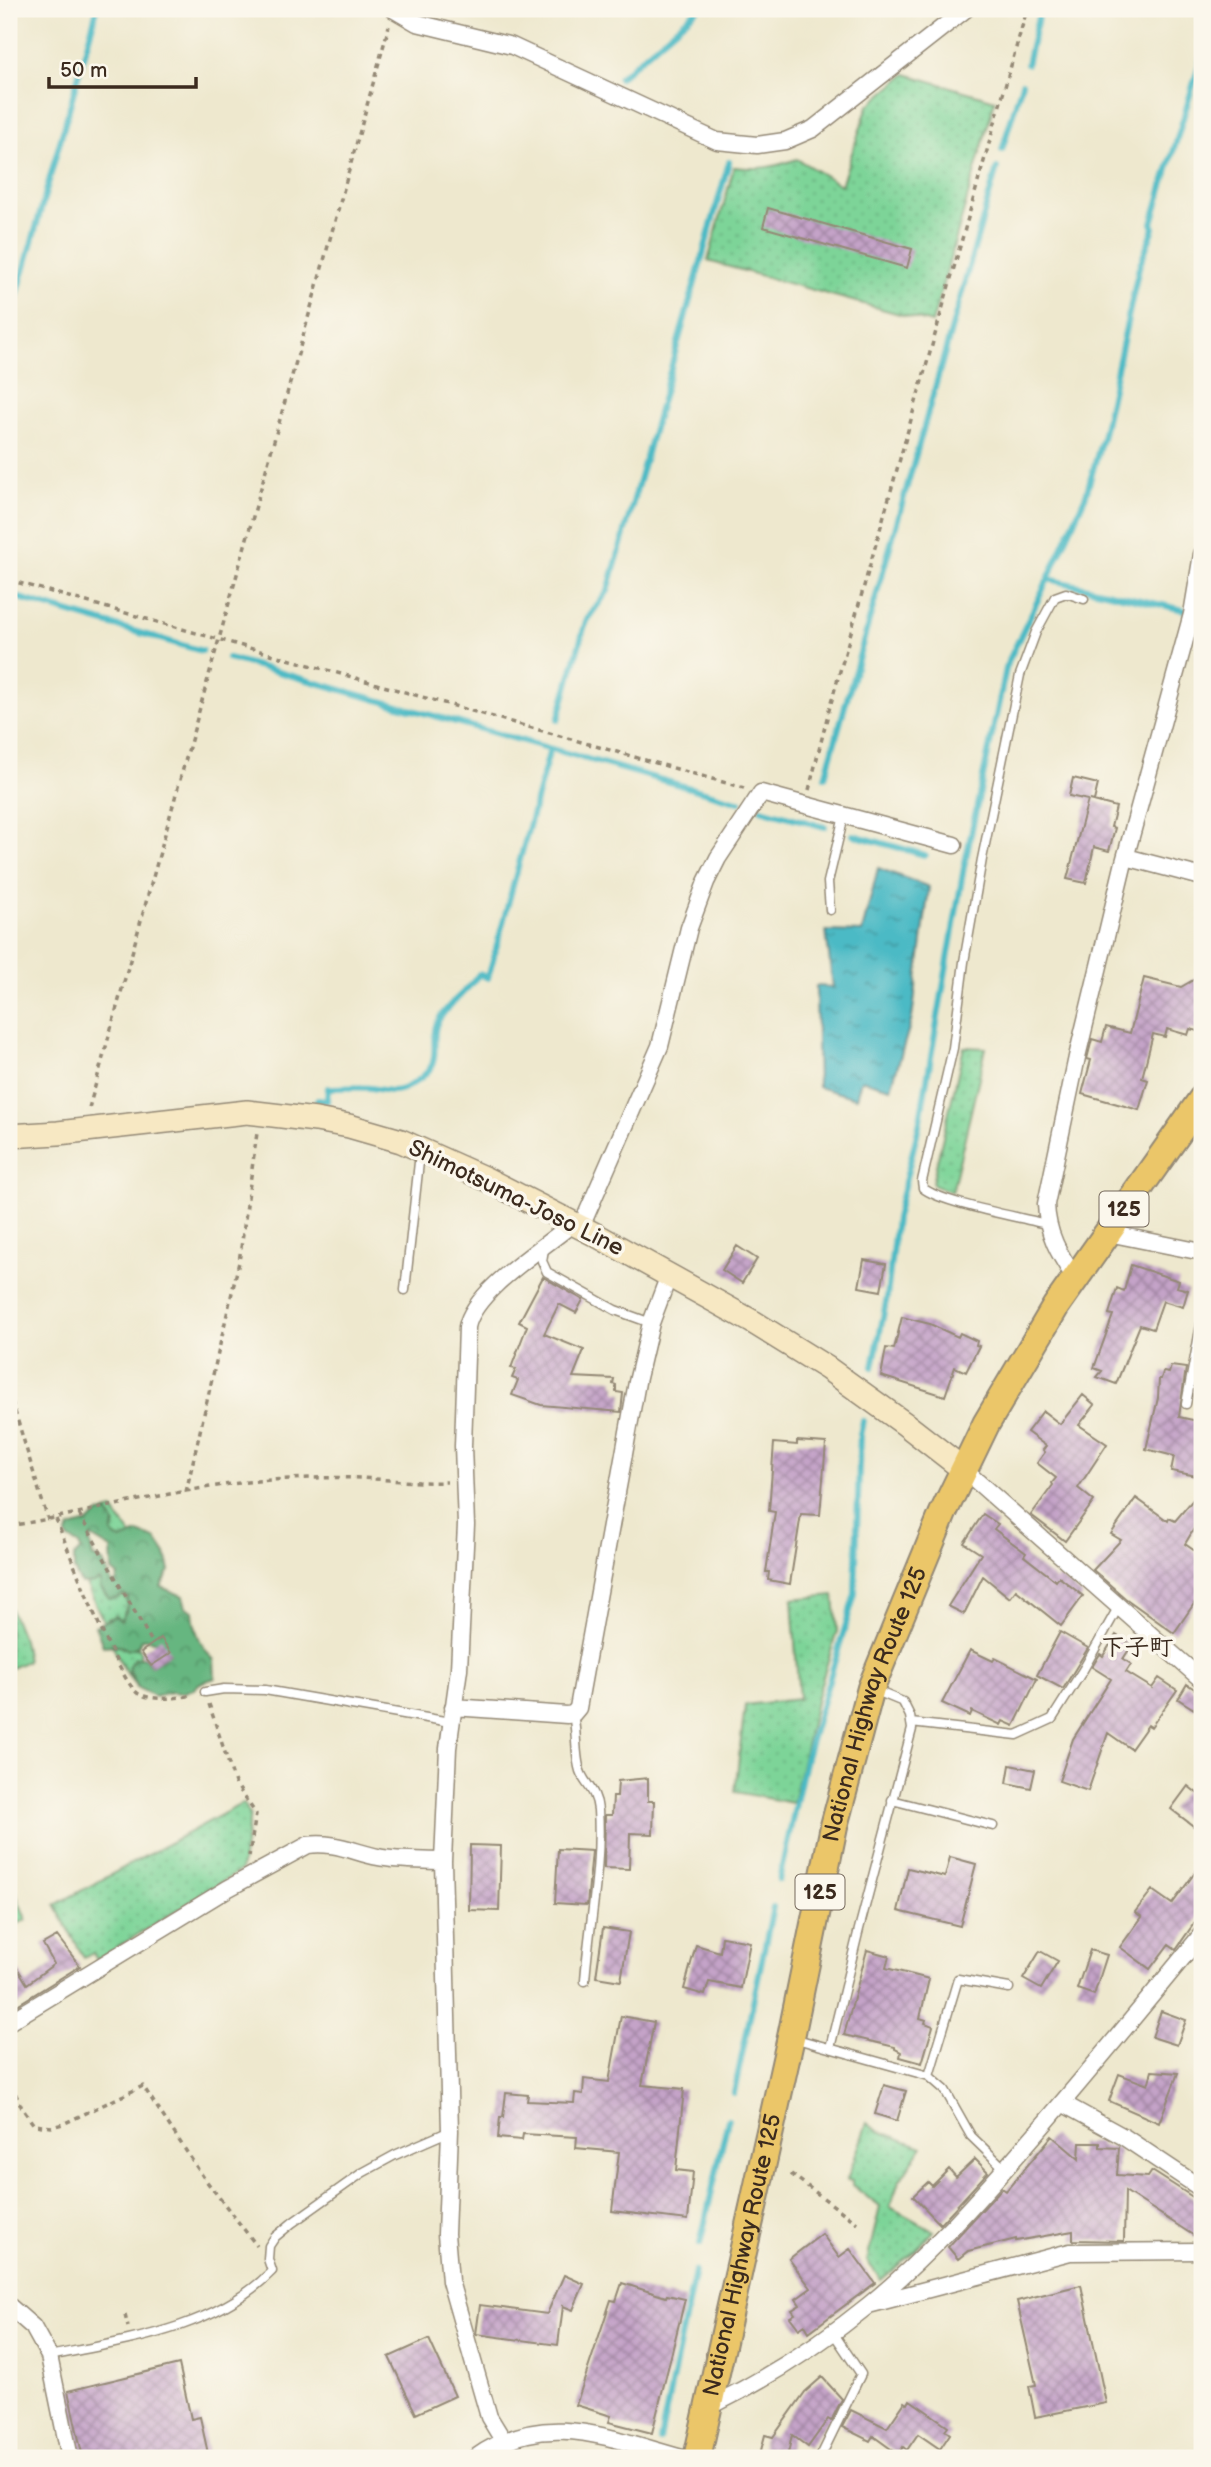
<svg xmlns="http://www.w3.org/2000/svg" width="1211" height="2467" font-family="'Balsamiq Sans','Klee One',sans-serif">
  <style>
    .grass { fill: url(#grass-dots); stroke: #5c7f5b; stroke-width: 2 }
    .forest { fill: url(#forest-crowns); stroke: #50704f; stroke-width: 2; fill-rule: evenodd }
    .water { fill: url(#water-ripples); stroke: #447272; stroke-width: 2 }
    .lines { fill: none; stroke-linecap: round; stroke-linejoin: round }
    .stream { stroke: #4cbac5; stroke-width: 6 }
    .building { fill: url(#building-cross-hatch) }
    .service-casing { stroke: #948976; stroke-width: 11 }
    .minor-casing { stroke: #948976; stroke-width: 19 }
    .secondary-casing { stroke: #948976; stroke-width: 26 }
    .trunk-casing { stroke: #948976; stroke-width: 30 }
    .path { stroke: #948976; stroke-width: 3.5; stroke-dasharray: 5 5; stroke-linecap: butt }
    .service { stroke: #fff; stroke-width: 8 }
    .minor { stroke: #fff; stroke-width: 16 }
    .secondary { stroke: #f7e8c3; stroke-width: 23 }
    .trunk { stroke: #ebc669; stroke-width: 26 }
    .labels { text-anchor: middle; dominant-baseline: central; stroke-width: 7; stroke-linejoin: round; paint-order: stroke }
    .shield { fill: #fbf7ec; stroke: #75685c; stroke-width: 2 }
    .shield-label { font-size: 21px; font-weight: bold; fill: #3b2a1e }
    .street-label { font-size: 23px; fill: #3b2a1e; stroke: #fbf7ec }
    .neighbourhood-label { font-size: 24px; font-weight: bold; fill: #3b2a1e; stroke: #fbf7ec }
  </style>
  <defs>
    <pattern id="grass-dots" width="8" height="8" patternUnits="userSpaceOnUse" patternTransform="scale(1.75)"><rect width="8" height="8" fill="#7dd498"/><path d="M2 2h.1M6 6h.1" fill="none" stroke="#6db683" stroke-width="1.8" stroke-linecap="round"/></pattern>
    <pattern id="forest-crowns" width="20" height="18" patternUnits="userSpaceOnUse" patternTransform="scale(1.75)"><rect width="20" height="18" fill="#66b680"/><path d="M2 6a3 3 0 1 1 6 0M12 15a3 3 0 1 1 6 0" fill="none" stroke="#559468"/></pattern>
    <pattern id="water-ripples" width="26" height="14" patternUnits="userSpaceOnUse" patternTransform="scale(1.75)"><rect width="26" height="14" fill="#4cbac5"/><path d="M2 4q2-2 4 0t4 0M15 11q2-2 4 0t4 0" fill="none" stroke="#40979f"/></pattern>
    <pattern id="building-cross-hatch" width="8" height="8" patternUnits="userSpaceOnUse" patternTransform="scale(1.75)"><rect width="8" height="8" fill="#c4a3c8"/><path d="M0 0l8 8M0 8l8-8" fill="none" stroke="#a085a2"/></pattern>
  </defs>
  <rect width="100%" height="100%" fill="#fbf7ec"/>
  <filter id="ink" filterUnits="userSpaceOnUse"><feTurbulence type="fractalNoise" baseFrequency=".0143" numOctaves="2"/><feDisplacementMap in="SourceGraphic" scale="14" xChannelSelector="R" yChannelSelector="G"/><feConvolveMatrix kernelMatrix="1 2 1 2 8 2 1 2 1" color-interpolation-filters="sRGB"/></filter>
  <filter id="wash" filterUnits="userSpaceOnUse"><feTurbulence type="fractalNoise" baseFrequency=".00686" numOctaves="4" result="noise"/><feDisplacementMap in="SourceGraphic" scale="28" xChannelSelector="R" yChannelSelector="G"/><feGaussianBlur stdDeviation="1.57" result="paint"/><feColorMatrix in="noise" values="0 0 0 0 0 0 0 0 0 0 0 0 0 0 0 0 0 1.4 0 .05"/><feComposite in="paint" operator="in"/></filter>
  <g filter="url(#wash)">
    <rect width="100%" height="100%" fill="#eee8ce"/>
    <!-- grass -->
    <path class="grass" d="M906 74 995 100 932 323 708 261 734 167C758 170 775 167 797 159L841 185 868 106Z
      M964 1047 986 1048 952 1192 935 1186 932 1183Z
      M113 1510 132 1536 121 1540 116 1538 112 1534 115 1524 107 1513H99Z
      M99 1580 101 1582 100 1587 123 1594 128 1603 121 1621 109 1618 104 1622 86 1584 94 1583Z
      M834 1595 837 1631 817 1697 793 1803 735 1792 745 1705 799 1699 792 1599Z
      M9 1605 23 1640 27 1661 9 1669Z
      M112 1644 120 1645 123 1648H140V1658L135 1659 128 1671 138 1688C126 1675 119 1661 112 1644Z
      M243 1803 250 1815 241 1870 97 1960 93 1953 84 1958 55 1905Z
      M9 1877 26 1919 9 1929Z
      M867 2123 876 2130 922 2147 899 2182 890 2207 934 2231 916 2250 881 2280 867 2261 880 2207 852 2185V2181L847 2180Z"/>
    <!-- forest -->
    <path class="forest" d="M99 1513H107C115 1520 115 1524 112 1533L116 1538 121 1540 138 1533 156 1539 166 1554 170 1570 161 1587 183 1596 186 1607 193 1611C194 1630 200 1646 214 1660L215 1678 200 1683 194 1689 182 1693 171 1692 154 1696 138 1688 128 1667 135 1658H145L151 1666 170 1653C161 1646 155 1638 142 1639L138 1646 128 1650 120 1645 103 1646 95 1626 115 1616 121 1621 126 1611 128 1597 123 1594 118 1598 109 1599 100 1587 101 1582 99 1580 94 1583 81 1584 74 1570V1557L81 1550 79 1545 69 1539 66 1535 70 1528 88 1523ZM91 1537 111 1549 112 1571 118 1576 115 1584 112 1583 103 1562 93 1557 90 1542Z"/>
    <!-- water -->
    <path class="water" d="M878 868 929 887 912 1018 891 1088 861 1080 856 1098 818 1087 816 986 833 987 826 931 862 932Z"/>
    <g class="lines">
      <!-- stream -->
      <path class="stream" d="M1027 64 1040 9
        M619 78 698 9
        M1002 150 1022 83
        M9 324 97 9
        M1048 579 1184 610
        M9 595 202 651
        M228 658 740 802
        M558 720 586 621 608 591 729 162
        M825 777 997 168
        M761 809 825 827
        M853 835 925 855
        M317 1100 327 1101 328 1088C342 1088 357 1087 371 1088 378 1089 386 1091 393 1091 405 1091 427 1076 432 1065 438 1052 431 1036 437 1023 446 1004 468 992 479 974L488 978 550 749
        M873 1367 887 1297 896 1218 919 1126 964 867 1007 664 1048 579 1086 495 1102 438 1139 267 1154 228 1152 223 1202 55
        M779 1880 806 1757 855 1594 860 1435 863 1421
        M734 2093 773 1907
        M700 2244 728 2120
        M660 2440 695 2271"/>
    </g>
    <g id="blocks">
      <!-- building -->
      <path class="building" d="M768 208 912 249 907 268 763 227Z
        M1073 778 1098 784 1094 801 1090 800 1116 807 1111 827 1115 828 1109 851 1094 847 1086 883 1067 879 1088 800 1069 796Z
        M1202 975V1024L1200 1023 1198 1031 1190 1029 1188 1035 1167 1029 1165 1037 1153 1034 1142 1078 1148 1080 1139 1110 1082 1094 1091 1060 1087 1059 1092 1039 1102 1042 1106 1027 1130 1033 1144 978 1181 987Z
        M737 1246 757 1259 742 1283 722 1270Z
        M864 1260 886 1264 881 1291 859 1287Z
        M1131 1265 1179 1281 1177 1287 1188 1290 1183 1307 1163 1301 1153 1329 1140 1325 1116 1384 1097 1377 1102 1371 1094 1368 1113 1315 1109 1314 1117 1288 1124 1291Z
        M543 1277 583 1300 576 1313 559 1304 544 1334 584 1350 573 1377 614 1379 613 1384 616 1385V1392L623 1393 621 1412 541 1405 512 1395 518 1380 512 1378 516 1369 511 1368 527 1326 519 1322Z
        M902 1317 930 1324 958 1337 960 1333 977 1341 976 1345 979 1346 966 1372 955 1367 945 1396 881 1376 886 1348 894 1349Z
        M1171 1366 1186 1368 1179 1417 1202 1422V1477L1171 1471 1174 1456 1146 1449 1158 1398 1159 1379H1161L1163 1372 1169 1373Z
        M1083 1395 1095 1405 1079 1425 1107 1444 1078 1488 1094 1501 1065 1541 1031 1515 1053 1485 1052 1483 1056 1478 1037 1463 1045 1452 1043 1450 1046 1446 1027 1432 1043 1411 1060 1424Z
        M797 1441 826 1443 820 1515 801 1514 790 1584 768 1580 769 1572H766L775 1512 769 1511 774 1443 797 1445Z
        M1202 1489V1515L1185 1544 1202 1556V1592L1174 1633 1125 1598 1093 1570 1121 1540 1111 1534 1136 1498 1168 1521 1169 1518 1175 1521Z
        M983 1514 998 1524 994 1529 1026 1553 1024 1556 1056 1581 1059 1577 1083 1596 1061 1626 1016 1590 1010 1598 983 1576 964 1614 948 1606 981 1554 964 1543Z
        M1060 1632 1088 1648 1063 1689 1037 1675Z
        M1116 1635 1132 1645 1123 1659 1131 1664 1126 1672 1152 1688 1159 1678 1177 1690 1151 1727 1148 1725 1131 1749 1108 1733 1088 1791 1059 1781 1073 1739 1111 1679 1092 1667 1100 1654 1103 1656Z
        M161 1638 171 1653 151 1666 141 1652Z
        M970 1650 993 1661 995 1658 1037 1679 1014 1726 1003 1721 1001 1725 972 1711 970 1716 942 1703Z
        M1187 1684 1202 1694 1194 1709 1178 1699Z
        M1010 1765 1035 1770 1031 1788 1007 1783Z
        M648 1778V1801H654L653 1834 630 1833 629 1869 604 1868 605 1815H612L613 1796H617L618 1781Z
        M1188 1786 1202 1797V1820L1196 1828 1171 1809Z
        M470 1845 501 1846 499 1911 469 1910Z
        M558 1849 592 1851 587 1905 555 1903Z
        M950 1857 976 1864 960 1926 898 1911 908 1868 945 1877Z
        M1202 1863V1912L1176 1949 1169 1944 1150 1969 1120 1947 1142 1917 1135 1912 1152 1890 1172 1904Z
        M603 1928 629 1932 621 1981 596 1977Z
        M57 1936 80 1966 9 2010V1954L27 1984 54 1964 43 1944Z
        M722 1937 750 1942 741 1988 709 1982 705 1995 684 1989 696 1945 720 1952Z
        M867 1950 889 1956 886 1968 929 1979 920 2018 926 2020 925 2023 933 2026 922 2063 900 2057 901 2052 895 2049V2047L844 2035Z
        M1090 1950 1107 1955 1094 1995 1077 1989Z
        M1040 1951 1058 1961 1041 1989 1023 1979Z
        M1161 2011 1186 2020 1177 2045 1152 2037Z
        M621 2016 654 2022 642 2085 684 2089 676 2170 693 2172 688 2220 612 2211 619 2152 576 2148 577 2137 523 2134 522 2140 498 2138 500 2117H503L506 2093 528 2095 527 2101 574 2103 575 2093 583 2094 584 2079 609 2082Z
        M1152 2071 1178 2073 1159 2123 1109 2101 1119 2074 1148 2085Z
        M884 2085 906 2091 897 2121 875 2114Z
        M1052 2136 1079 2159 1080 2143H1100V2147L1119 2148 1117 2175 1148 2177 1152 2171 1202 2203V2241L1125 2191 1124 2241 1073 2240V2231L1016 2241V2239L968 2251 958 2259 948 2247 1002 2188 1006 2191Z
        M975 2159 988 2172 940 2224 913 2196 928 2182 932 2186 949 2169 956 2177Z
        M822 2234 839 2257 850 2249 875 2283 809 2332 805 2325 799 2329 790 2317 795 2314 792 2310 800 2305 796 2299 811 2288 789 2259Z
        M564 2275 584 2284 573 2310 563 2306 558 2345 476 2334 480 2305 547 2314Z
        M622 2283 666 2297 667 2295 685 2299 652 2433 609 2422 611 2416 576 2405 611 2300 616 2301Z
        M1081 2285 1106 2403 1035 2417 1029 2386 1036 2385 1017 2301Z
        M429 2339 455 2396 416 2414 389 2357Z
        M179 2364 191 2419 200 2417 209 2458H83L68 2391Z
        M822 2377 842 2399 831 2421 828 2419 808 2447 792 2435 787 2458H759L765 2435 773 2437 805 2392Z
        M910 2400 948 2426 945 2430 950 2434 940 2449 918 2434 907 2450 903 2447 898 2454 873 2436 870 2441 842 2427 851 2410 887 2428 905 2402 908 2404Z"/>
    </g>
  </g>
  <g filter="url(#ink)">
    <use href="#blocks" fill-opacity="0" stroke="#948976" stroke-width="2"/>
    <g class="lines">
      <defs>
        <path id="service" d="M830 910 828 882 844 816
          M1046 1224C1020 1217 941 1203 923 1188L922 1181 953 1048 964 962 982 859 1020 675 1036 632 1055 597 1066 593 1084 599
          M544 1249 542 1261 547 1272 615 1310 651 1323
          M405 1290 420 1153
          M1186 1404 1202 1319
          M205 1692 224 1689 265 1690 450 1722
          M573 1714C577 1733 575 1750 579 1767 582 1784 596 1787 598 1810 602 1866 589 1924 585 1981
          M911 1723 1017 1735 1052 1719 1083 1670 1119 1606
          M892 1800 993 1826
          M793 2038 929 2076 945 2090 971 2136 1005 2169
          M830 2048 859 1929 912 1729 910 1716 903 1702 874 1690
          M929 2076 958 1979 1009 1988
          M49 2356C124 2341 216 2329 272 2271L268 2259 269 2246 275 2237 292 2223 362 2173 395 2155 450 2131
          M820 2458 861 2374 832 2331"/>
        <path id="minor" d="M393 9 417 23 512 46 717 141 757 145 785 141 813 129 966 9
          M1126 857 1202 877
          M581 1227 660 1046 689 928 706 882 718 858 761 793 954 845
          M1108 1233 1202 1252
          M1075 1278C1059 1254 1047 1234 1046 1204L1077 1057 1124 862 1192 614 1202 554
          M963 1469 1202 1680
          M453 1707 567 1715 573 1714 578 1708 637 1382 651 1323 669 1275
          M9 2022 227 1889 308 1845C332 1841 354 1852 378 1857 398 1861 422 1860 443 1861
          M1062 2103 1124 2137 1202 2189
          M872 2304 1070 2252 1202 2251
          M9 2306 33 2327 49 2356 70 2458
          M709 2407C766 2379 821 2344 870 2304 927 2257 977 2201 1025 2146 1086 2076 1144 2005 1202 1934
          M503 2440 489 2417 450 2281 446 2234 450 2131 443 1861 448 1748 459 1669 466 1525 463 1446 467 1327C474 1290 544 1248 573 1223
          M475 2458C544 2408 608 2438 682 2458"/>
        <path id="secondary" d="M9 1136 58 1133 247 1112 316 1120 349 1126 401 1141 486 1179 596 1235 753 1322 827 1368 905 1424 963 1469"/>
        <g id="trunk">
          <path id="s1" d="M697 2458 791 2037 834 1826 871 1688 943 1513 986 1424 1056 1306 1202 1099"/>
        </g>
      </defs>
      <!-- service casing -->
      <use href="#service" class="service-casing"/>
      <!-- minor casing -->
      <use href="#minor" class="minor-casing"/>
      <!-- secondary casing -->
      <use href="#secondary" class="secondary-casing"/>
      <!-- trunk casing -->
      <use href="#trunk" class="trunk-casing"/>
      <!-- path -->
      <path class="path" d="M9 580 744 788
        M809 790 829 710 1027 9
        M89 1108 389 26
        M9 1392 48 1520
        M186 1492 239 1262 257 1133
        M79 1514 152 1642
        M56 1519C67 1547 119 1684 139 1694 153 1701 178 1698 193 1695
        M9 1526C96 1512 183 1486 271 1480 301 1478 332 1477 362 1478 390 1480 418 1483 447 1482
        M209 1704 235 1783 256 1814 249 1856
        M9 2087 13 2088 22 2108 34 2125 52 2127 63 2124 143 2086 204 2178 257 2246
        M791 2174 857 2223
        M125 2315 128 2327"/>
      <!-- service -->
      <use href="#service" class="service"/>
      <!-- minor -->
      <use href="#minor" class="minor"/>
      <!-- secondary -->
      <use href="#secondary" class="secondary"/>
      <!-- trunk -->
      <use href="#trunk" class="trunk"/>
    </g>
  </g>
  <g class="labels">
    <!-- shield labels -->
    <g class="shield">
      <rect x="1099.5" y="1191.5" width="49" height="35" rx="5"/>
      <rect x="795.5" y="1874.5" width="49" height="35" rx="5"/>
    </g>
    <g class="shield-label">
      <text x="1124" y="1209">125</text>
      <text x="820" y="1892">125</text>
    </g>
    <!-- street labels -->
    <g class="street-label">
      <text transform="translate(516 1198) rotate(26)">Shimotsuma-Joso Line</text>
      <text stroke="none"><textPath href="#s1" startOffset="775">National Highway Route 125</textPath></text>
      <text stroke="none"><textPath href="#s1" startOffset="208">National Highway Route 125</textPath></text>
    </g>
    <!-- neighbourhood labels -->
    <g class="neighbourhood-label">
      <text x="1137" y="1647">下子町</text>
    </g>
  </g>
  <!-- margin -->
  <rect width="1211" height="2467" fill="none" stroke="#fbf7ec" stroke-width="35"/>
  <!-- scale -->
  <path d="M49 77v10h147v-10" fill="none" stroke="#3b2a1e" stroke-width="3.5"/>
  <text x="60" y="77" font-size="21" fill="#3b2a1e" stroke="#fbf7ec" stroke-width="5" paint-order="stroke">50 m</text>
</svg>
